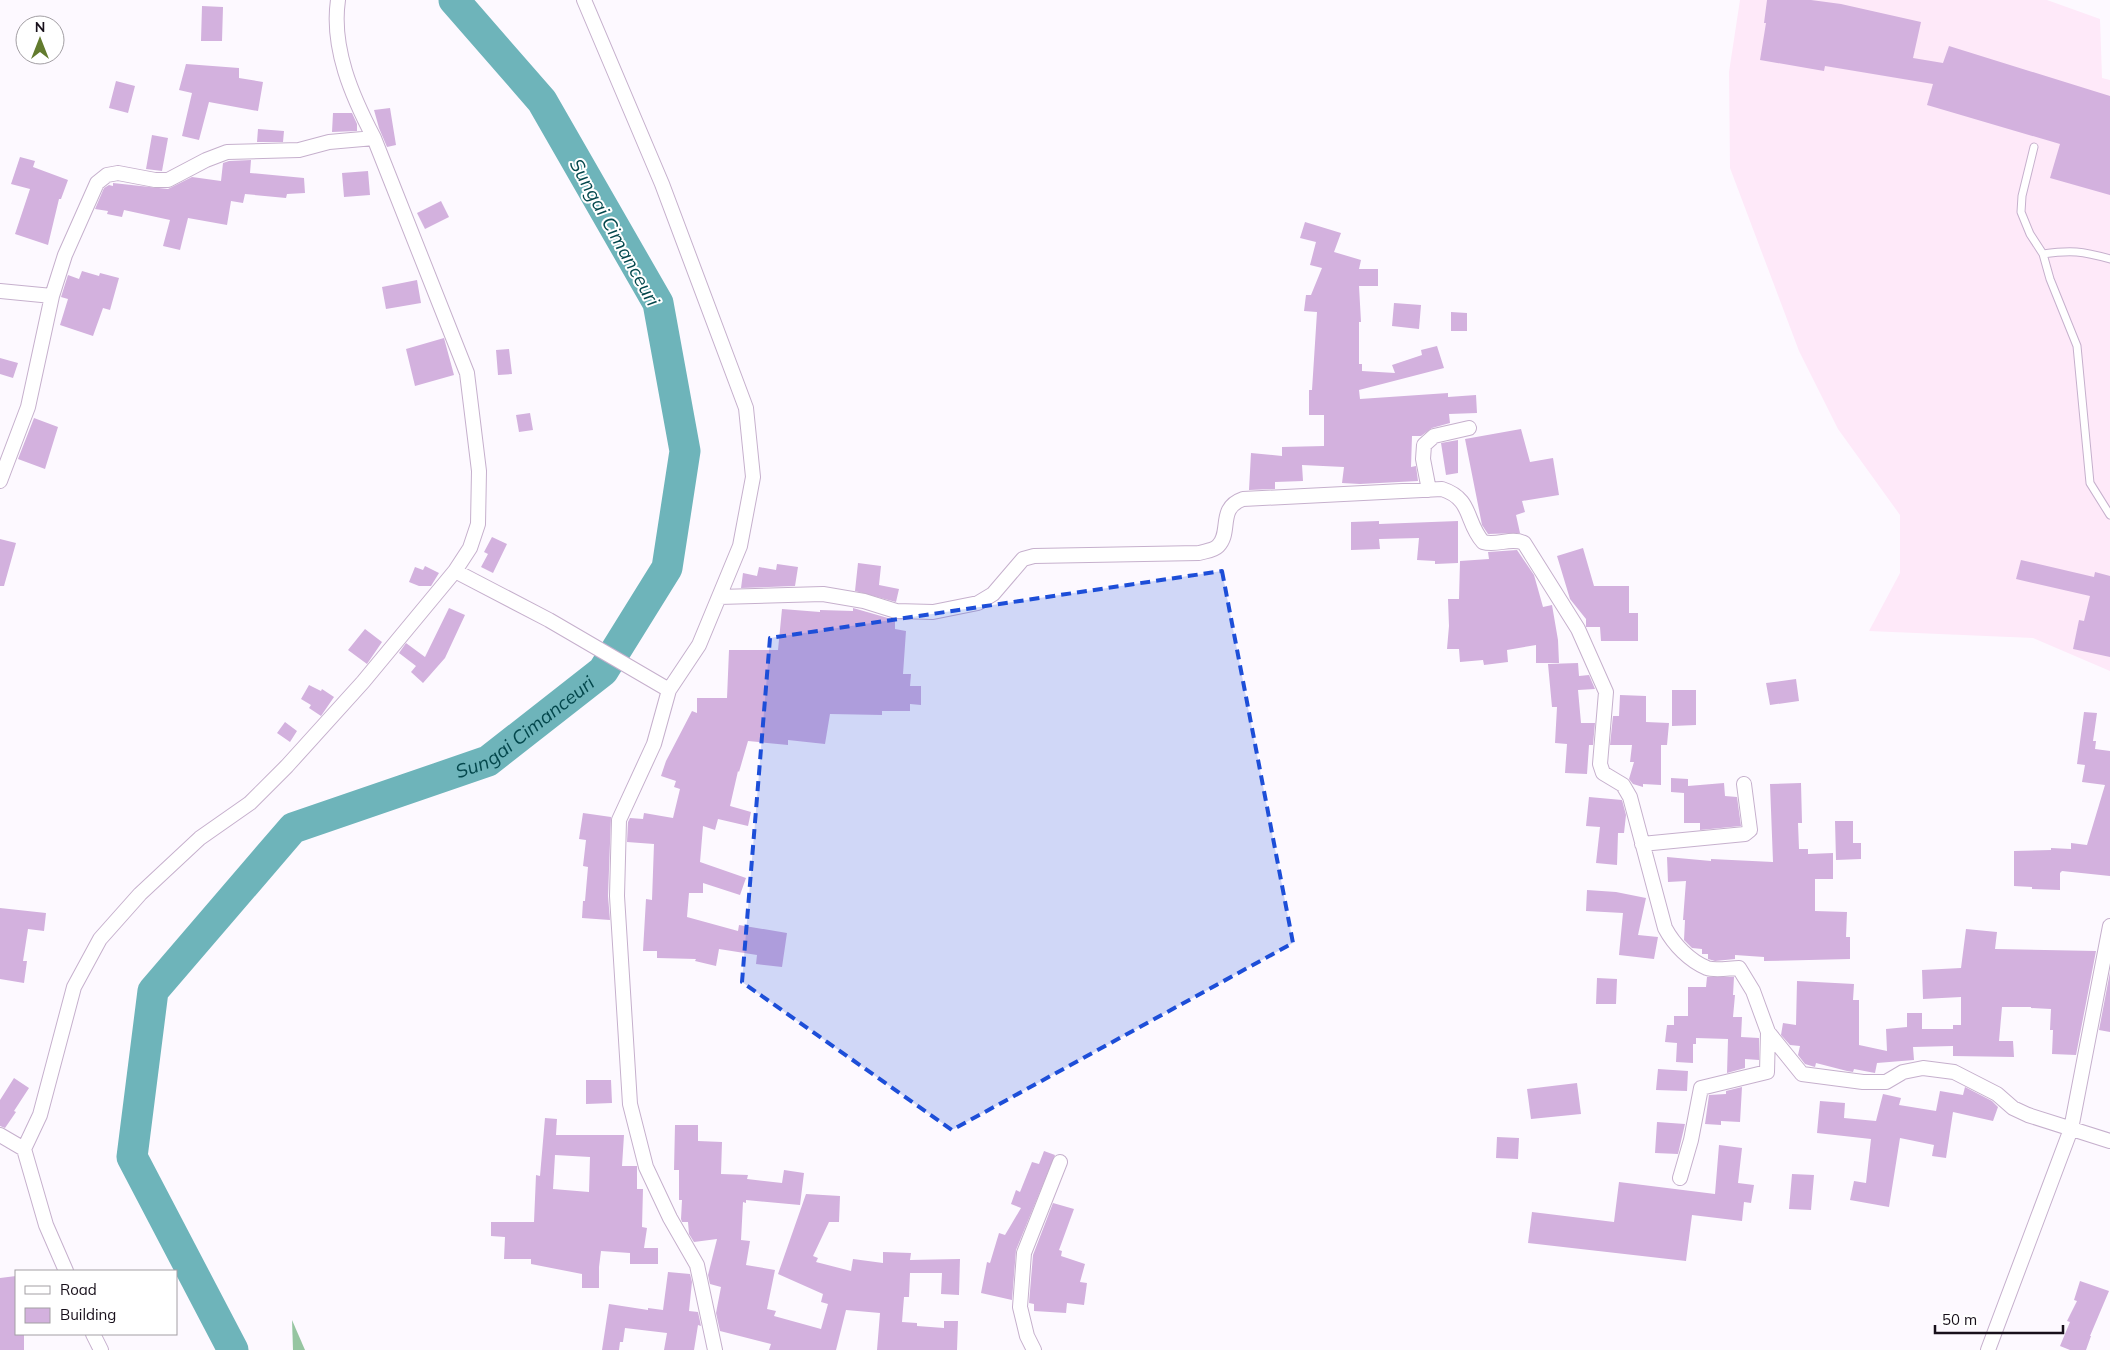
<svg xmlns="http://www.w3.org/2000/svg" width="2110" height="1350" font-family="Mulish,sans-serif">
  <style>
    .industrial { fill: #fee9f9 }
    .forest { fill: #96c5a1 }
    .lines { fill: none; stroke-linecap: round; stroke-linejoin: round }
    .river { stroke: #6eb4ba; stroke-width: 31 }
    .building { fill: #d3b1de; fill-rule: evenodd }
    .lane-casing { stroke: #c6b0cd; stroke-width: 9 }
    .street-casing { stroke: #c6b0cd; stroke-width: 16 }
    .lane { stroke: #fff; stroke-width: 7 }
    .street { stroke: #fff; stroke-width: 14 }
    .marked { fill: #1d4ed8; fill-opacity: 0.2; stroke: #1d4ed8; stroke-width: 4; stroke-dasharray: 10 6; stroke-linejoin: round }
    .labels { text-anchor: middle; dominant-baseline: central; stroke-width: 4; stroke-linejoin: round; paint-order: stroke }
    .water-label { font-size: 19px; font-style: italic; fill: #03474c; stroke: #fff }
  </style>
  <rect width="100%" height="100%" fill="#fdf9ff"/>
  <!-- industrial -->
  <path class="industrial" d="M1740 0H2047L2100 19 2102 78 2110 80V671L2033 638 1869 631 1900 573V515L1838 429 1799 351 1730 168 1729 72Z"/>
  <!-- forest -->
  <path class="forest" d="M292 1320 305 1350H293Z"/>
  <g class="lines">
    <!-- river -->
    <path class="river" id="s1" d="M233 1350 132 1157 153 991 293 828 488 761 603 671 667 568 685 451 658 303 542 101 454 0"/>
  </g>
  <!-- building -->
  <path class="building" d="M1767 0H1811L1841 4 1921 22 1913 58 1943 63 1949 46 2110 96V195L2050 178 2060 144 1927 105 1933 84 1825 66 1824 71 1760 60 1766 23H1764Z
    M202 6 223 7 222 41H201Z
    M186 64 239 68V78L263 82 258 111 209 102 199 140 182 136 192 93 179 90Z
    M116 81 135 86 128 113 109 108Z
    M390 108 396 145 387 147 379 128 374 110Z
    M333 113H352L357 124V131L332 132Z
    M258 129 284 131 283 142H257Z
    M152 135 168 138 162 171 146 169Z
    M20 157 35 161 33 167 68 180 61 199H59L48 245 15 234 30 189 11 184Z
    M251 160 250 173 304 178 305 193 287 194 286 198 245 194 243 203 231 201 227 225 188 218 180 250 163 246 170 220 124 210 122 217 107 214 108 211 95 209 104 188 109 185 113 186V183L168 189 192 177 221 181 223 163 229 161Z
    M368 171 370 195 344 197 342 173Z
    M441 201 449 217 425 229 417 213Z
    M1305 222 1341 233 1334 252 1361 260 1359 269H1378V286H1359L1361 322H1359V364H1362V371L1395 373 1392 365 1422 355 1421 350 1437 346 1444 368 1359 390 1360 399 1448 393V397L1476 395 1477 413 1449 414 1450 423 1432 428 1421 436H1412L1411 467 1416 466 1418 481 1360 484 1342 483 1344 467 1302 465 1303 481 1275 482V489L1249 490 1251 453 1282 456V447L1324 446V415H1309V390H1312L1317 312 1304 311 1306 295H1311L1322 268 1310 265 1316 242 1300 238Z
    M82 271 99 276 100 273 119 278 110 310 103 308 93 336 60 325 68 299 61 297 68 275 79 279Z
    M417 280 421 303 386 309 382 287Z
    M1394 303 1421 305 1419 329 1392 326Z
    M1451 312 1467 313V331H1451Z
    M444 338 454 375 415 386 406 349Z
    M509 349 512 374 498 375 496 350Z
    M0 358 18 363 13 378 0 374Z
    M530 413 533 430 519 432 516 415Z
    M34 418 58 427 45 469 18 459Z
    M1521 429 1530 462 1553 458 1559 495 1522 501 1525 512 1516 515 1520 533 1488 534 1482 525 1465 439Z
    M1458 440V473L1446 475 1441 443Z
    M1379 521V524L1458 521V563L1435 564V561L1417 560 1419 538 1379 539 1380 549 1351 550V522Z
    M492 537 507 544 493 573 481 567 488 554 484 552Z
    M0 539 16 543 4 586H0Z
    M1583 548 1594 586H1629V613H1638V641H1601L1600 627H1586V619L1570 599 1557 556Z
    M1517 550 1534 575 1543 607 1552 605 1558 640 1559 663H1536V645L1507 650 1508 662 1484 665 1483 660 1460 662 1459 649H1447L1449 626 1448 599H1459L1460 561 1489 559 1488 552Z
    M2021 560 2094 577 2095 572 2110 576V657L2073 649 2079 620 2084 621 2090 596 2016 579Z
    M858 563 881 566 879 585 899 589 896 602 855 591Z
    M777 564 798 567 795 586 741 588 743 573 757 576 759 567 776 570Z
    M425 566 439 573 431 586H419L409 582 415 567 423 570Z
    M449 608 465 615 445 658 423 683 411 672 416 666 399 653 406 643 425 657Z
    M853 608 895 620V629L906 631 903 674H911L910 686H921V705L910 704V711H882V715L830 714 825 744 788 740V745L748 741 739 772 738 771 730 806 751 812 748 826 718 819 715 830 703 826 700 862 746 878 740 895 703 883V893H689L687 917 738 931 739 925 787 933 782 967 756 964 757 955 719 949 716 966 695 961 696 959 657 958V951H643L646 899 652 900 654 844 627 842 628 822 630 818 643 819 644 813 673 818 680 789 674 787 676 781 661 776 666 761 692 711 697 713V698H727L729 650H778L782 609 820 612V610L853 611Z
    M365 629 382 642 367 664 348 650Z
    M1578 663 1579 676 1589 675 1595 689 1578 690 1581 723H1595L1593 745H1589L1587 774 1565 773 1567 744 1555 743 1557 707H1552L1548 664Z
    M1796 679 1799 701 1770 705 1766 683Z
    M309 685 321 691 322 689 334 697 321 716 309 708 311 705 301 699Z
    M1672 690H1696V725L1672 726Z
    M1620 695 1646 696V722L1669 723 1667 745H1661V785L1643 784V787L1633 784 1629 779 1634 762H1630L1632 745H1610L1613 716H1619Z
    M2084 712 2097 713 2093 741H2096L2095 749 2110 751V876L2062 871 2060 873V890L2032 889V887L2014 886V851L2051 850V848L2071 849V843L2087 845 2105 785 2082 782 2085 765 2077 764Z
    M285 722 297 731 290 742 277 733Z
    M1671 778 1688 779V786L1724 783 1725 796 1737 797 1741 826 1700 830V823H1684V793L1671 792Z
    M1801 783 1802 823H1798L1799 849H1808V854L1833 853V879H1815V911L1847 912 1846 937H1850V959L1764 961V957L1735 955V959L1715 961 1708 959V954H1702V949L1692 948 1684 940 1685 920H1683L1686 881 1668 882 1667 857 1711 861V859L1773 862 1770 784Z
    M1589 797 1622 800 1626 815 1624 833H1618L1617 865 1596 863 1600 827 1586 826Z
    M583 813 611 817 608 896 610 920 582 918 583 901H585L588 867 583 866 586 840 579 839Z
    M1835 821H1853V843H1861V859L1836 860Z
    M1587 890 1616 892 1646 898 1638 935 1658 937 1654 959 1619 955 1623 913 1586 911Z
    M0 908 46 913 44 931 28 929 23 961H27L24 983 0 979Z
    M1966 929 1997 932 1995 949 2096 951 2076 1055 2052 1054 2053 1030H2050L2051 1009 2031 1008V1007H2002L1999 1041H2013L2014 1057 1953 1056V1046L1913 1047 1914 1060 1877 1063 1875 1073 1854 1069 1853 1072 1847 1071 1816 1063 1815 1067 1805 1064 1798 1055 1800 1046 1790 1045 1781 1035 1783 1023 1796 1025 1797 981 1854 984 1853 1000H1859V1045L1887 1051 1886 1029 1907 1027V1013H1922V1029H1953V1025H1961V997L1923 999 1922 970 1961 968Z
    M2110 972V1032L2099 1030Z
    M1707 977H1734L1733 995H1735L1733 1017H1742L1741 1037 1759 1038V1060L1745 1059V1068L1727 1073 1728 1039 1696 1038V1044H1693V1063L1676 1062 1677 1043 1665 1042 1667 1025H1674V1016H1688V987H1706Z
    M1597 978 1617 979 1616 1004H1596Z
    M1658 1069 1688 1071 1687 1091 1656 1090Z
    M14 1078 29 1088 14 1111 16 1112 5 1128 0 1126V1100Z
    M586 1080H611L612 1103 586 1104Z
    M1577 1083 1581 1114 1531 1119 1527 1089Z
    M1742 1087 1740 1122 1721 1121V1125L1705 1124 1709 1095 1726 1094V1091Z
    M1965 1087 1992 1101 1998 1107 1993 1121 1953 1112 1946 1158 1932 1156 1934 1145 1900 1138 1889 1207 1850 1200 1854 1181 1866 1183 1871 1139 1817 1133 1820 1101 1845 1103 1844 1118 1876 1121 1883 1094 1901 1098 1899 1105 1936 1111 1940 1091 1963 1095Z
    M545 1118 557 1119 556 1135H624L622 1166H637V1189H643L642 1227 647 1228 644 1248H658V1264H630V1253L601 1251 599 1267V1288H582V1274L531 1264V1259H504L505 1237 491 1236V1222H534L536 1175 540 1176ZM555 1155 590 1157 589 1192 553 1189Z
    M1657 1122 1685 1124 1678 1154 1655 1153Z
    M675 1125H698V1141L722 1142 721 1174 748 1175 747 1179 782 1183 784 1170 804 1173 800 1205 746 1200V1203L743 1202 741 1240 750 1241 746 1265 775 1270 767 1309 776 1311 774 1316 821 1329 828 1304 821 1302 823 1294 778 1274 806 1194 840 1196 839 1222H829L813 1256 818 1258 816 1262 851 1271 853 1259 883 1263V1252L911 1253 910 1260 960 1259 959 1295 941 1294 942 1273H910L909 1297H904L902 1322 917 1323V1326L944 1328V1321H958L957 1350H877L880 1313 846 1310 836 1350H769L771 1344 720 1331 716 1313 721 1287 710 1284 708 1275 717 1239 694 1242 689 1234 688 1222H682L681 1219 682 1200H679V1170H674Z
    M1497 1137 1519 1138 1518 1159 1496 1158Z
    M1719 1145 1742 1148 1738 1183 1754 1185 1751 1203 1744 1202 1742 1221 1692 1215 1686 1261 1528 1243 1532 1212 1614 1222 1619 1182 1715 1194Z
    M1044 1151 1055 1155 1016 1250 1012 1300 981 1293 987 1262 990 1263 999 1233 1005 1235 1021 1208 1011 1204 1016 1190 1020 1192 1032 1162 1039 1164Z
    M1792 1174 1814 1175 1811 1210 1789 1209Z
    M1053 1203 1074 1209 1059 1250 1062 1251 1061 1256 1085 1264 1080 1282 1087 1283 1084 1305 1067 1303 1066 1313 1034 1311V1304L1029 1303 1033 1255Z
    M668 1272 690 1274 692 1282 689 1311 698 1312 701 1326 698 1325 694 1350H664L667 1333 625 1328 623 1342H620L619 1350H602L609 1304 648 1310V1308L663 1310Z
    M16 1276V1334H24V1350H0V1278Z
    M2080 1281 2109 1291 2090 1336H2091L2086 1350H2070L2060 1346 2070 1322 2067 1321 2077 1301 2074 1300Z"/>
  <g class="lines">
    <defs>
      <path id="lane" d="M2034 147 2022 196 2021 212 2030 234 2043 254 2050 279 2077 346 2090 483 2110 515
        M2043 254C2071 250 2082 251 2110 259"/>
      <path id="street" d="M338 0C331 48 352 96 374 138
        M584 0 662 184 746 408 753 477 740 546 699 645 669 690 654 744 619 820 617 896 630 1104 646 1167 670 1218 697 1265 715 1350
        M0 291 52 296
        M0 481 28 407 52 296 65 255 97 183 107 175 118 173 155 180H168L206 160 227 152 299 150 329 142 374 138 467 373 479 471 478 524 470 548 455 571 549 620 669 690
        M1429 490 1423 459 1424 445 1434 436 1469 428
        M719 597 823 594 864 601 896 611 933 612 978 603 993 594 1023 559 1034 556 1199 553C1205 551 1213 551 1218 546 1232 532 1217 508 1243 499L1442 489C1473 499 1465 522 1483 542 1497 546 1511 537 1524 543L1578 629 1606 692 1600 764 1603 773 1623 785 1630 797 1665 928C1674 945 1690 961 1707 968 1715 971 1730 968 1739 968L1753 991 1768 1032
        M1642 844 1745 834 1750 830 1744 784
        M0 1135 24 1149
        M1680 1178 1691 1140 1701 1088 1767 1072 1768 1032 1802 1074 1863 1082H1886L1903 1072 1923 1068 1954 1072 1997 1094 2013 1108 2028 1115 2110 1141
        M66 1271 46 1225 24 1149 40 1115 74 987 100 939 140 894 200 838 250 803 287 766 363 682 455 571
        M93 1334 101 1350
        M1034 1350 1027 1336 1020 1307 1024 1253 1060 1162
        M1988 1350 2071 1129 2110 926"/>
    </defs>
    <!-- lane casing -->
    <use href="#lane" class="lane-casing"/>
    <!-- street casing -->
    <use href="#street" class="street-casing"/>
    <!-- lane -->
    <use href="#lane" class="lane"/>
    <!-- street -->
    <use href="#street" class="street"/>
  </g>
  <!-- marked area -->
  <path class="marked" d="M1222 571 1293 943 952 1130 742 982 770 638Z"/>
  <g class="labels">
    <!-- water labels -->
    <g class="water-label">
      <text transform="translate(615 232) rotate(61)">Sungai Cimanceuri</text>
      <text stroke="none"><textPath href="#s1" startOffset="855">Sungai Cimanceuri</textPath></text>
    </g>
  </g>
  <!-- legend -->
  <rect x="15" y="1270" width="162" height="65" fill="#ffffff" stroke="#a39fa4"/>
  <rect x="25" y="1286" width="25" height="8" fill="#ffffff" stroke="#a39fa4"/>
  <text x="60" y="1295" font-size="15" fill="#18101b">Road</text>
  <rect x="25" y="1308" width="25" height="15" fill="#d3b1de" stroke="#a39fa4"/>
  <text x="60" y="1320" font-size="15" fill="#18101b">Building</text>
  <!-- north arrow -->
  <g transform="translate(40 40)"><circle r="24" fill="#ffffff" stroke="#a39fa4"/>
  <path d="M0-4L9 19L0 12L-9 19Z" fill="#627b2e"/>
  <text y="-8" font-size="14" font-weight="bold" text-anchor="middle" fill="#18101b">N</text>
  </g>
  <!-- scale -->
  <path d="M1935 1325v8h128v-8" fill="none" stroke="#18101b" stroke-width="2.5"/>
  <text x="1942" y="1325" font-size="15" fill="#18101b" stroke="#ffffff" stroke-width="4" paint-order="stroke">50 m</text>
</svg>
